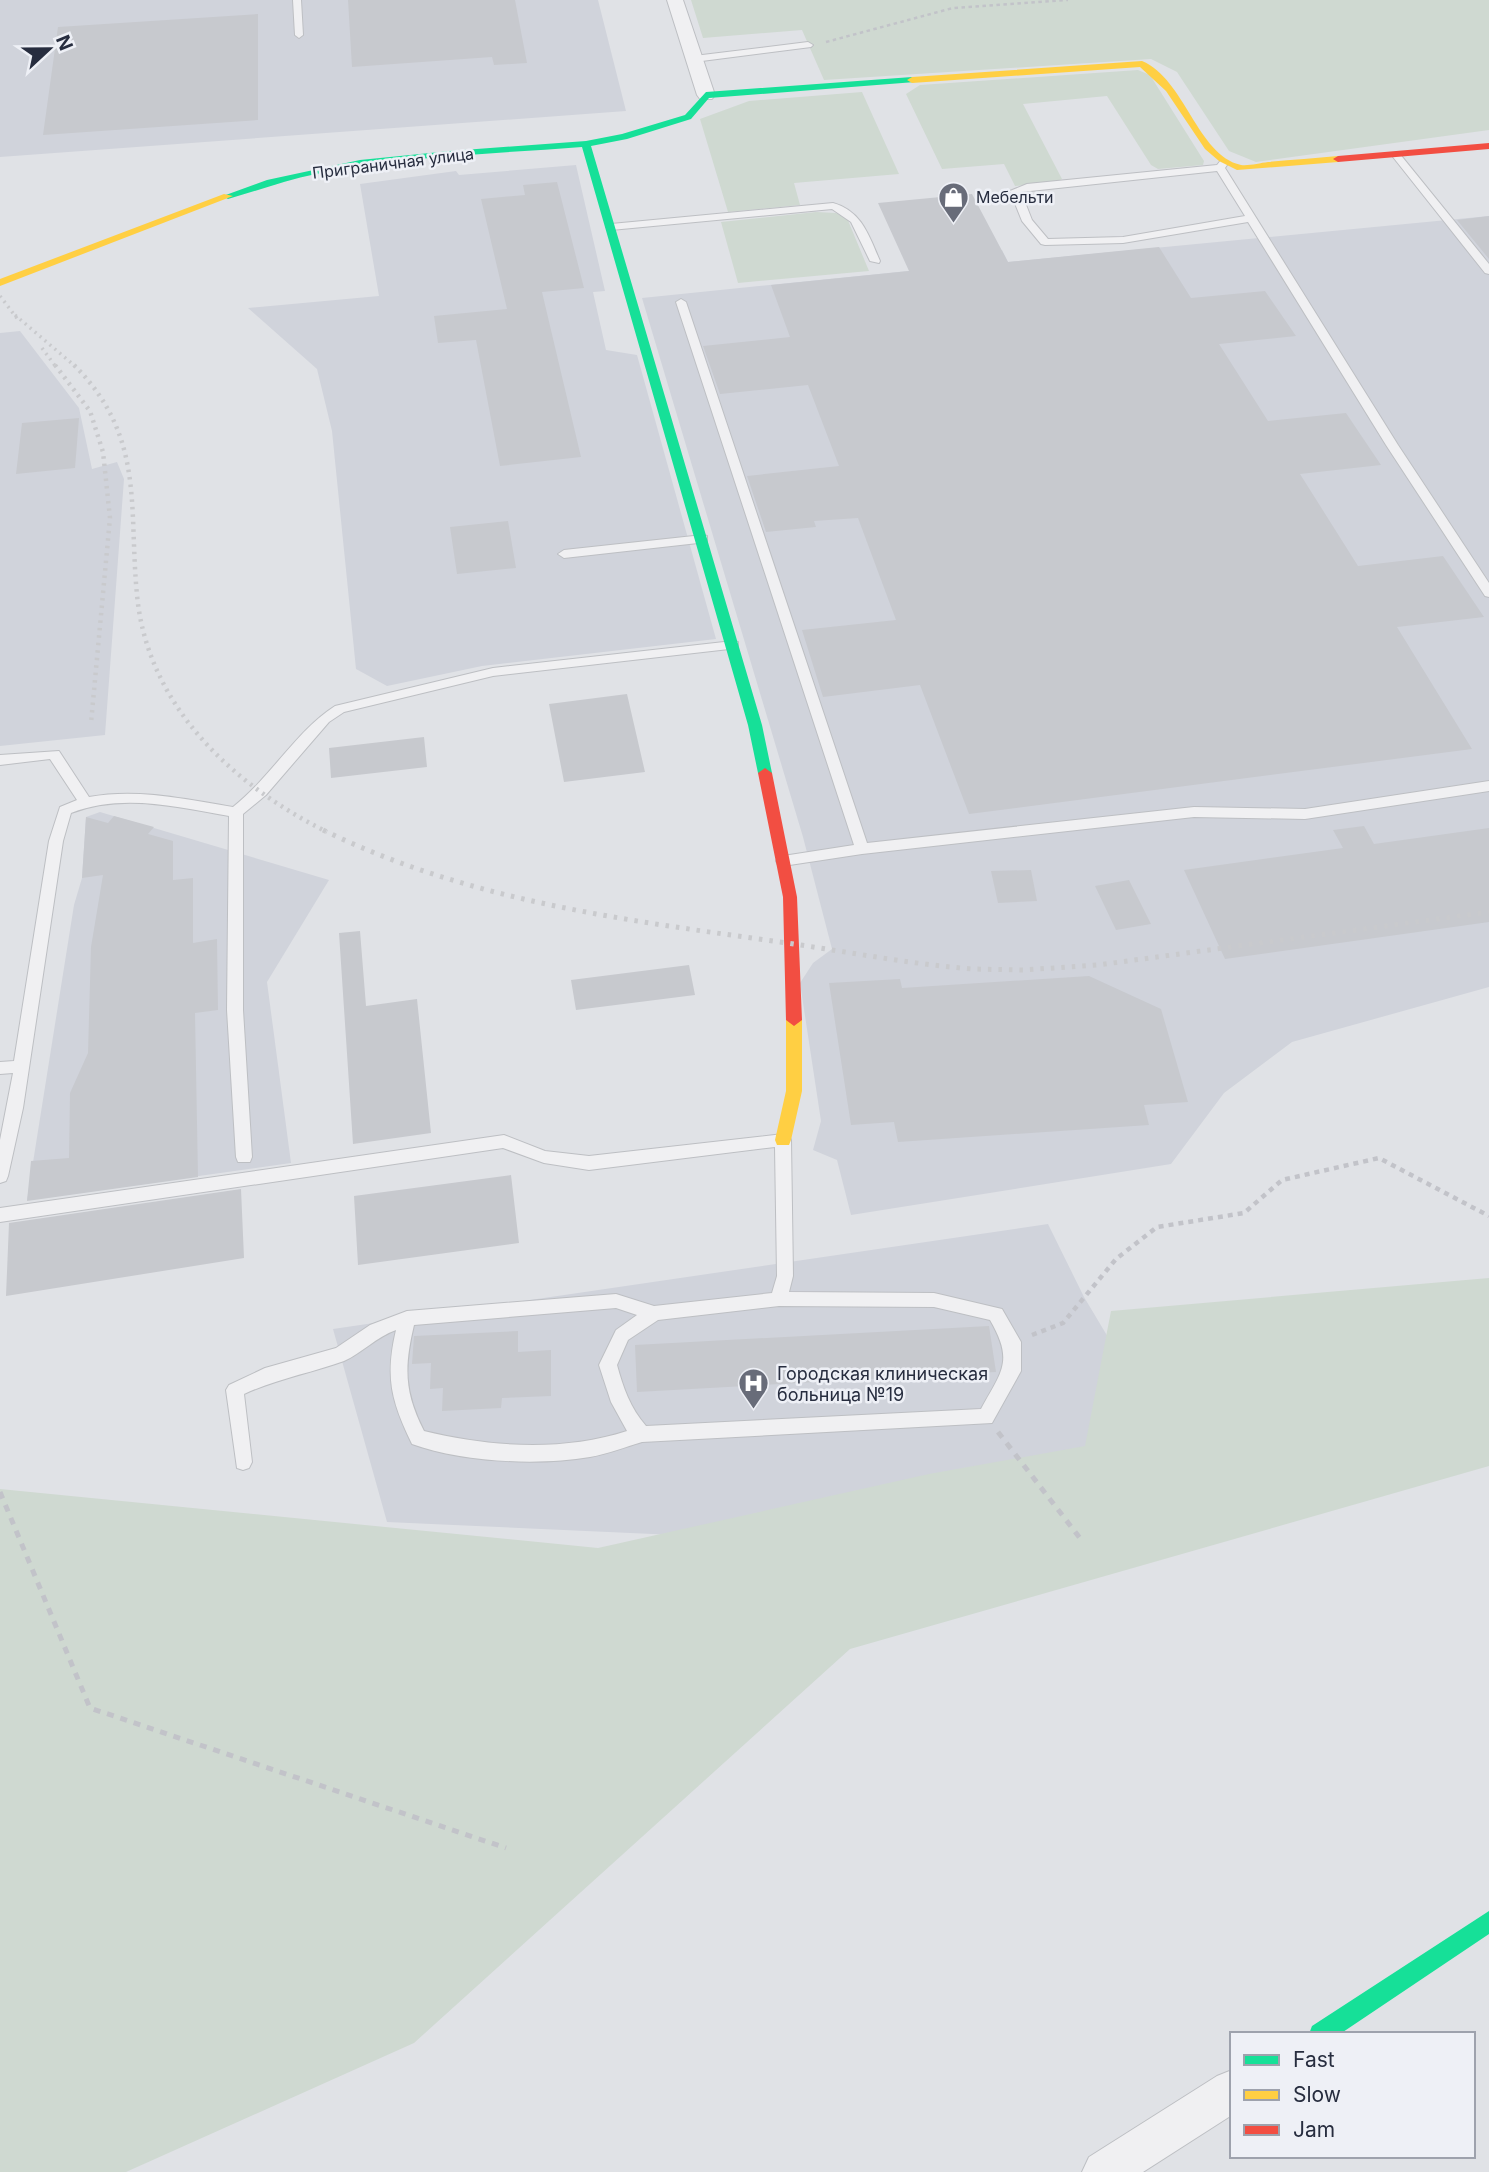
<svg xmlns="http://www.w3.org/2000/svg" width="1489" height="2172" font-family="Inter,sans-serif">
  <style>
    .built { fill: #d0d3db }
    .green { fill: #cfd9d1 }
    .building { fill: #c7c9ce }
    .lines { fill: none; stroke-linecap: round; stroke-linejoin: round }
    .lane-casing { stroke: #bdbfc3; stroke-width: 2 }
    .street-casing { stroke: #bdbfc3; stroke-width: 2 }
    .path-far2 { stroke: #c2c3c9; stroke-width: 2.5; stroke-dasharray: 3.5 3.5; stroke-linecap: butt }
    .path-far1 { stroke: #c2c3c9; stroke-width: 4.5; stroke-dasharray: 5 5; stroke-linecap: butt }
    .path { stroke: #c2c3c9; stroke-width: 5; stroke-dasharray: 7 7; stroke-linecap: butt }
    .lane { fill: #f0f0f2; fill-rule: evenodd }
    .street { fill: #f0f0f2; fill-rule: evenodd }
    .fast { fill: #16e098; fill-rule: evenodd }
    .slow { fill: #ffcf43; fill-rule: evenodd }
    .jam { fill: #f24e42; fill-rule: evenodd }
    .rail-far2 { stroke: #c9cacd; stroke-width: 3.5; stroke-dasharray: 2 4.5; stroke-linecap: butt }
    .rail-far1 { stroke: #c9cacd; stroke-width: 4.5; stroke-dasharray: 2.5 5; stroke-linecap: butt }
    .rail { stroke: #c9cacd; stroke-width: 5; stroke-dasharray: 3.5 7; stroke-linecap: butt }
    .labels { text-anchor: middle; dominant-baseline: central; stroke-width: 5; stroke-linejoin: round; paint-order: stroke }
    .far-street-label { font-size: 16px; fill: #272d3f; stroke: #eef0f6 }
    .far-poi-label { font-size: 16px; fill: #272d3f; stroke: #eef0f6; text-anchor: start }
    .poi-label { font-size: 18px; fill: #272d3f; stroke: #eef0f6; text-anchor: start }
  </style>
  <rect width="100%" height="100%" fill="#e0e2e6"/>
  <!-- built -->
  <path class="built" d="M0 0H598L626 111 0 157Z
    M576 165 605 291 593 292 606 350 637 355 716 639 482 666 387 686 356 669 332 431 317 369 248 308 379 296 360 184 456 171 459 175Z
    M1489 216V987L1292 1042 1224 1093 1171 1164 851 1215 837 1160 813 1150 821 1121 800 983 813 963 832 949 803 837 642 298 918 270 914 259 1002 250 1008 262Z
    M20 331 79 408 92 469 117 462 124 479 105 735 0 746V333Z
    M100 812 329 880 267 982 291 1163 27 1200 74 905 82 878 86 817Z
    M1048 1224 1084 1297 1188 1471 1120 1555 387 1522 333 1329Z"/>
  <!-- green -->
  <path class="green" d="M691 0H1489V130L1256 162 1229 151 1177 72 1151 59 824 80 802 30 703 38Z
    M1138 70 1150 75 1204 161 1203 165 1158 169 1151 165 1107 96 1023 104 1062 179 1054 182 1015 186 1004 164 942 169 906 94 920 85Z
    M862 92 899 174 794 183 800 205 728 212 700 119 749 101Z
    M816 212 836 213 847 218 869 271 738 283 721 222Z
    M1489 1278V1466L850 1649 414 2043 126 2172H0V1489L598 1548 929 1474 1085 1446 1111 1311Z"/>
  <!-- building -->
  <path class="building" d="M348 0H515L527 63 494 65 492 57 352 67Z
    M258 14V120L43 135 58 27Z
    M557 182 584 288 542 292 581 457 500 466 476 340 438 343 434 316 507 309 481 199 525 195 523 185Z
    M972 194 1008 262 1159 247 1191 298 1265 291 1296 336 1219 344 1268 421 1346 413 1381 465 1300 474 1358 566 1443 556 1484 617 1397 627 1472 749 969 814 920 685 823 697 802 630 896 620 858 518 814 521 816 527 766 532 747 476 839 466 808 385 720 394 703 346 790 337 771 285 909 271 878 203Z
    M1489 216V259L1457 220Z
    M79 418 75 468 16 474 22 423Z
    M508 521 516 568 457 574 450 527Z
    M627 694 645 772 564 782 549 704Z
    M424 737 427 767 331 778 329 748Z
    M114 816 154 827 148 834 173 841V880L193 878V943L217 939 218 1010 195 1013 198 1177 27 1201 31 1161 69 1158 70 1093 88 1053 91 947 103 875 82 878 86 817 108 823Z
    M1364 826 1374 844 1489 828V922L1225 959 1184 870 1343 848 1333 830Z
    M1031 870 1037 901 998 903 991 871Z
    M1129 880 1151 924 1116 930 1095 886Z
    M360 931 366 1006 417 999 431 1133 353 1144 339 933Z
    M689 965 695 995 576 1010 571 980Z
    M1089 976 1161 1009 1188 1102 1144 1105 1149 1125 898 1142 894 1122 851 1125 829 983 900 979 902 988Z
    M511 1175 519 1243 358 1265 354 1196Z
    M241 1189 244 1258 6 1296 9 1223Z
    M989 1326 996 1372 637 1392 635 1345Z
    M518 1331V1352L551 1350V1396L502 1398 501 1408 442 1411 443 1388 430 1389 431 1363 412 1364 414 1336Z"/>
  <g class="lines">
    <defs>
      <path id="lane" d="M293 0H301L303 35 299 38 295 35Z
        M808 42 813 45 811 47 694 62 689 59 694 56Z
        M1393 153H1399L1489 264V274L1485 273 1393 157Z
        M1221 160 1229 162 1225 168 1398 445 1489 583V597L1485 596 1386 445 1248 222 1123 243 1045 245 1041 244 1022 221 1010 191 1027 184 1217 165ZM1217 171 1245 216 1123 237 1048 239 1032 220 1021 192Z
        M833 203C862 211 869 236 880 261L879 263 870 261 851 222 832 209 611 230 606 227 611 224Z
        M681 299 686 302 867 843 1194 807 1305 809 1489 781V791L1305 819 1194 817 862 854 783 866 778 865 776 861 778 857 783 856 854 845 676 302Z
        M703 535 707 536V542L564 558 558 554 564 550Z
        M733 641 738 642V648L493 676 344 712 329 722 266 795 243 814V1010L252 1157 250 1162H238L236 1157 227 1010 229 816C176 807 123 793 71 813L63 841 23 1108 8 1176 6 1181 0 1183V1140L13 1073 0 1074V1062L14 1061 49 841 60 807 77 800 50 759 0 765V755L59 751 89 797C137 788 185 799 233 807 271 777 297 730 335 706L493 668Z
        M783 1134 789 1135 791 1140 793 1276 789 1292 934 1293 1002 1309 1021 1342V1371L992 1423 642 1442C625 1447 608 1454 590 1457 537 1466 462 1462 412 1444 391 1401 385 1377 396 1330 376 1337 362 1353 344 1361 311 1373 276 1379 244 1394L252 1462 249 1468 243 1470 237 1468 226 1390 229 1385 265 1368 336 1348 370 1325 407 1311 616 1294 654 1306 772 1293 777 1276 775 1147 589 1170 544 1163 503 1148 0 1222V1208L504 1135 545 1151 589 1156ZM779 1306 934 1307 990 1320C1014 1361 1002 1371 981 1409L646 1426C630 1408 623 1387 617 1365L628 1340 658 1320ZM616 1308 637 1315 616 1330 599 1365 611 1402 627 1431C562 1452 490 1447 424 1431 404 1392 404 1367 414 1325Z"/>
      <path id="street" d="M667 0H683L715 95 712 99H700L697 95Z
        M1232 2070V2115L1143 2172H1082L1089 2157 1217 2076Z"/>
    </defs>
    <!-- lane casing -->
    <use href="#lane" class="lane-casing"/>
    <!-- street casing -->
    <use href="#street" class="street-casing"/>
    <!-- path-far2 -->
    <path class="path-far2" d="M826 42 953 8 1068 0"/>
    <!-- path-far1 -->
    <path class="path-far1" d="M1032 1335 1063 1323 1116 1259 1157 1227 1244 1213 1282 1180 1379 1158 1489 1216"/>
    <!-- path -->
    <path class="path" d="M998 1432 1083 1542
      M0 1492 90 1708 506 1848"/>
    <!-- lane -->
    <use href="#lane" class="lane"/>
    <!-- street -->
    <use href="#street" class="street"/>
    <!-- fast -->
    <path class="fast" d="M912 77 915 78V82L709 98 691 119 627 139 591 146 762 725 772 773 765 778 758 773 748 725 582 147C493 154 403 156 316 174 286 180 257 191 228 199L223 196 267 180 360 160 450 151 586 141 622 134 685 115 706 92Z
      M1489 1911V1934L1340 2034H1309L1312 2026Z"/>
    <!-- slow -->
    <path class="slow" d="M1142 61C1185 79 1197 155 1241 165 1249 166 1260 163 1268 162 1291 160 1315 158 1338 156L1343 159 1338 162 1237 170 1219 161 1205 149 1166 91 1140 67 912 83 907 80 912 77Z
      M224 194 233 196 0 286V279Z
      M794 1014 802 1020V1091L791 1140 789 1145H777L775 1140 786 1091V1020Z"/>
    <!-- jam -->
    <path class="jam" d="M1489 143V149L1338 162 1333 159 1338 156Z
      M765 768 772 773 797 897 802 1020 794 1026 786 1020 783 897 758 773Z"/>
    <!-- rail-far2 -->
    <path class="rail-far2" d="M0 296 19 321
      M15 315 76 367
      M42 348 56 367"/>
    <!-- rail-far1 -->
    <path class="rail-far1" d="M55 365 90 411 103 452 110 518 91 723
      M74 365C148 439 127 512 138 604 152 710 235 786 327 832"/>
    <!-- rail -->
    <path class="rail" d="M323 830C471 902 626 920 787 943 849 952 910 964 972 969L1023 970 1098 965 1489 912"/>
  </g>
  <!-- icons -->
  <defs>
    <symbol id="shop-pin" viewBox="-11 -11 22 30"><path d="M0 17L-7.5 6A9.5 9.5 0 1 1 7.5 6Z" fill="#686c79" stroke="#eef0f6"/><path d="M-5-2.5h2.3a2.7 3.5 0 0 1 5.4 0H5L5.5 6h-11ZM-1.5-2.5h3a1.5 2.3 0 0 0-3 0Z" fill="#fff"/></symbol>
    <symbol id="hospital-pin" viewBox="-11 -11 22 30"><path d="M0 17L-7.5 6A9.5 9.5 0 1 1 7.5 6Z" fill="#686c79" stroke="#eef0f6"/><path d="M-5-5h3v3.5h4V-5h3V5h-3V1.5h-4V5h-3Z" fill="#fff"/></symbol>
  </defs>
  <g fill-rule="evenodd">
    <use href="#shop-pin" x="936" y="180" width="35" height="47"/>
    <use href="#hospital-pin" x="736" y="1366" width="35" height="47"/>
  </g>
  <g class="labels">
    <!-- far-street labels -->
    <g class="far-street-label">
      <text transform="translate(393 163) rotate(-7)">Приграничная улица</text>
    </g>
    <!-- far-poi labels -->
    <g class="far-poi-label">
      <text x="976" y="197">Мебельти</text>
    </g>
    <!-- poi labels -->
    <g class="poi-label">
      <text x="777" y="1373">Городская клиническая<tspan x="777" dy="21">больница №19</tspan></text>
    </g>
  </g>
  <!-- legend -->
  <rect x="1230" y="2032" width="245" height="126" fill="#eef0f6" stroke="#9ea2ad" stroke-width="2"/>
  <rect x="1244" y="2055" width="35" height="10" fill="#16e098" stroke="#9ea2ad" stroke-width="2"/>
  <text x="1293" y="2067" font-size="21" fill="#272d3f">Fast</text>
  <rect x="1244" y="2090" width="35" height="10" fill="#ffcf43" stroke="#9ea2ad" stroke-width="2"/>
  <text x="1293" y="2102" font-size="21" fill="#272d3f">Slow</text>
  <rect x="1244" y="2125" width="35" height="10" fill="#f24e42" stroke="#9ea2ad" stroke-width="2"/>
  <text x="1293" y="2137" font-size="21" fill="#272d3f">Jam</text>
  <!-- north arrow -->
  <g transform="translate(49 49) rotate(68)" stroke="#eef0f6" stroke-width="5" paint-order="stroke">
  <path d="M0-5L12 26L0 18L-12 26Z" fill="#272d3f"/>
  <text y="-10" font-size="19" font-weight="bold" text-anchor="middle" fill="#272d3f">N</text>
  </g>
</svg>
